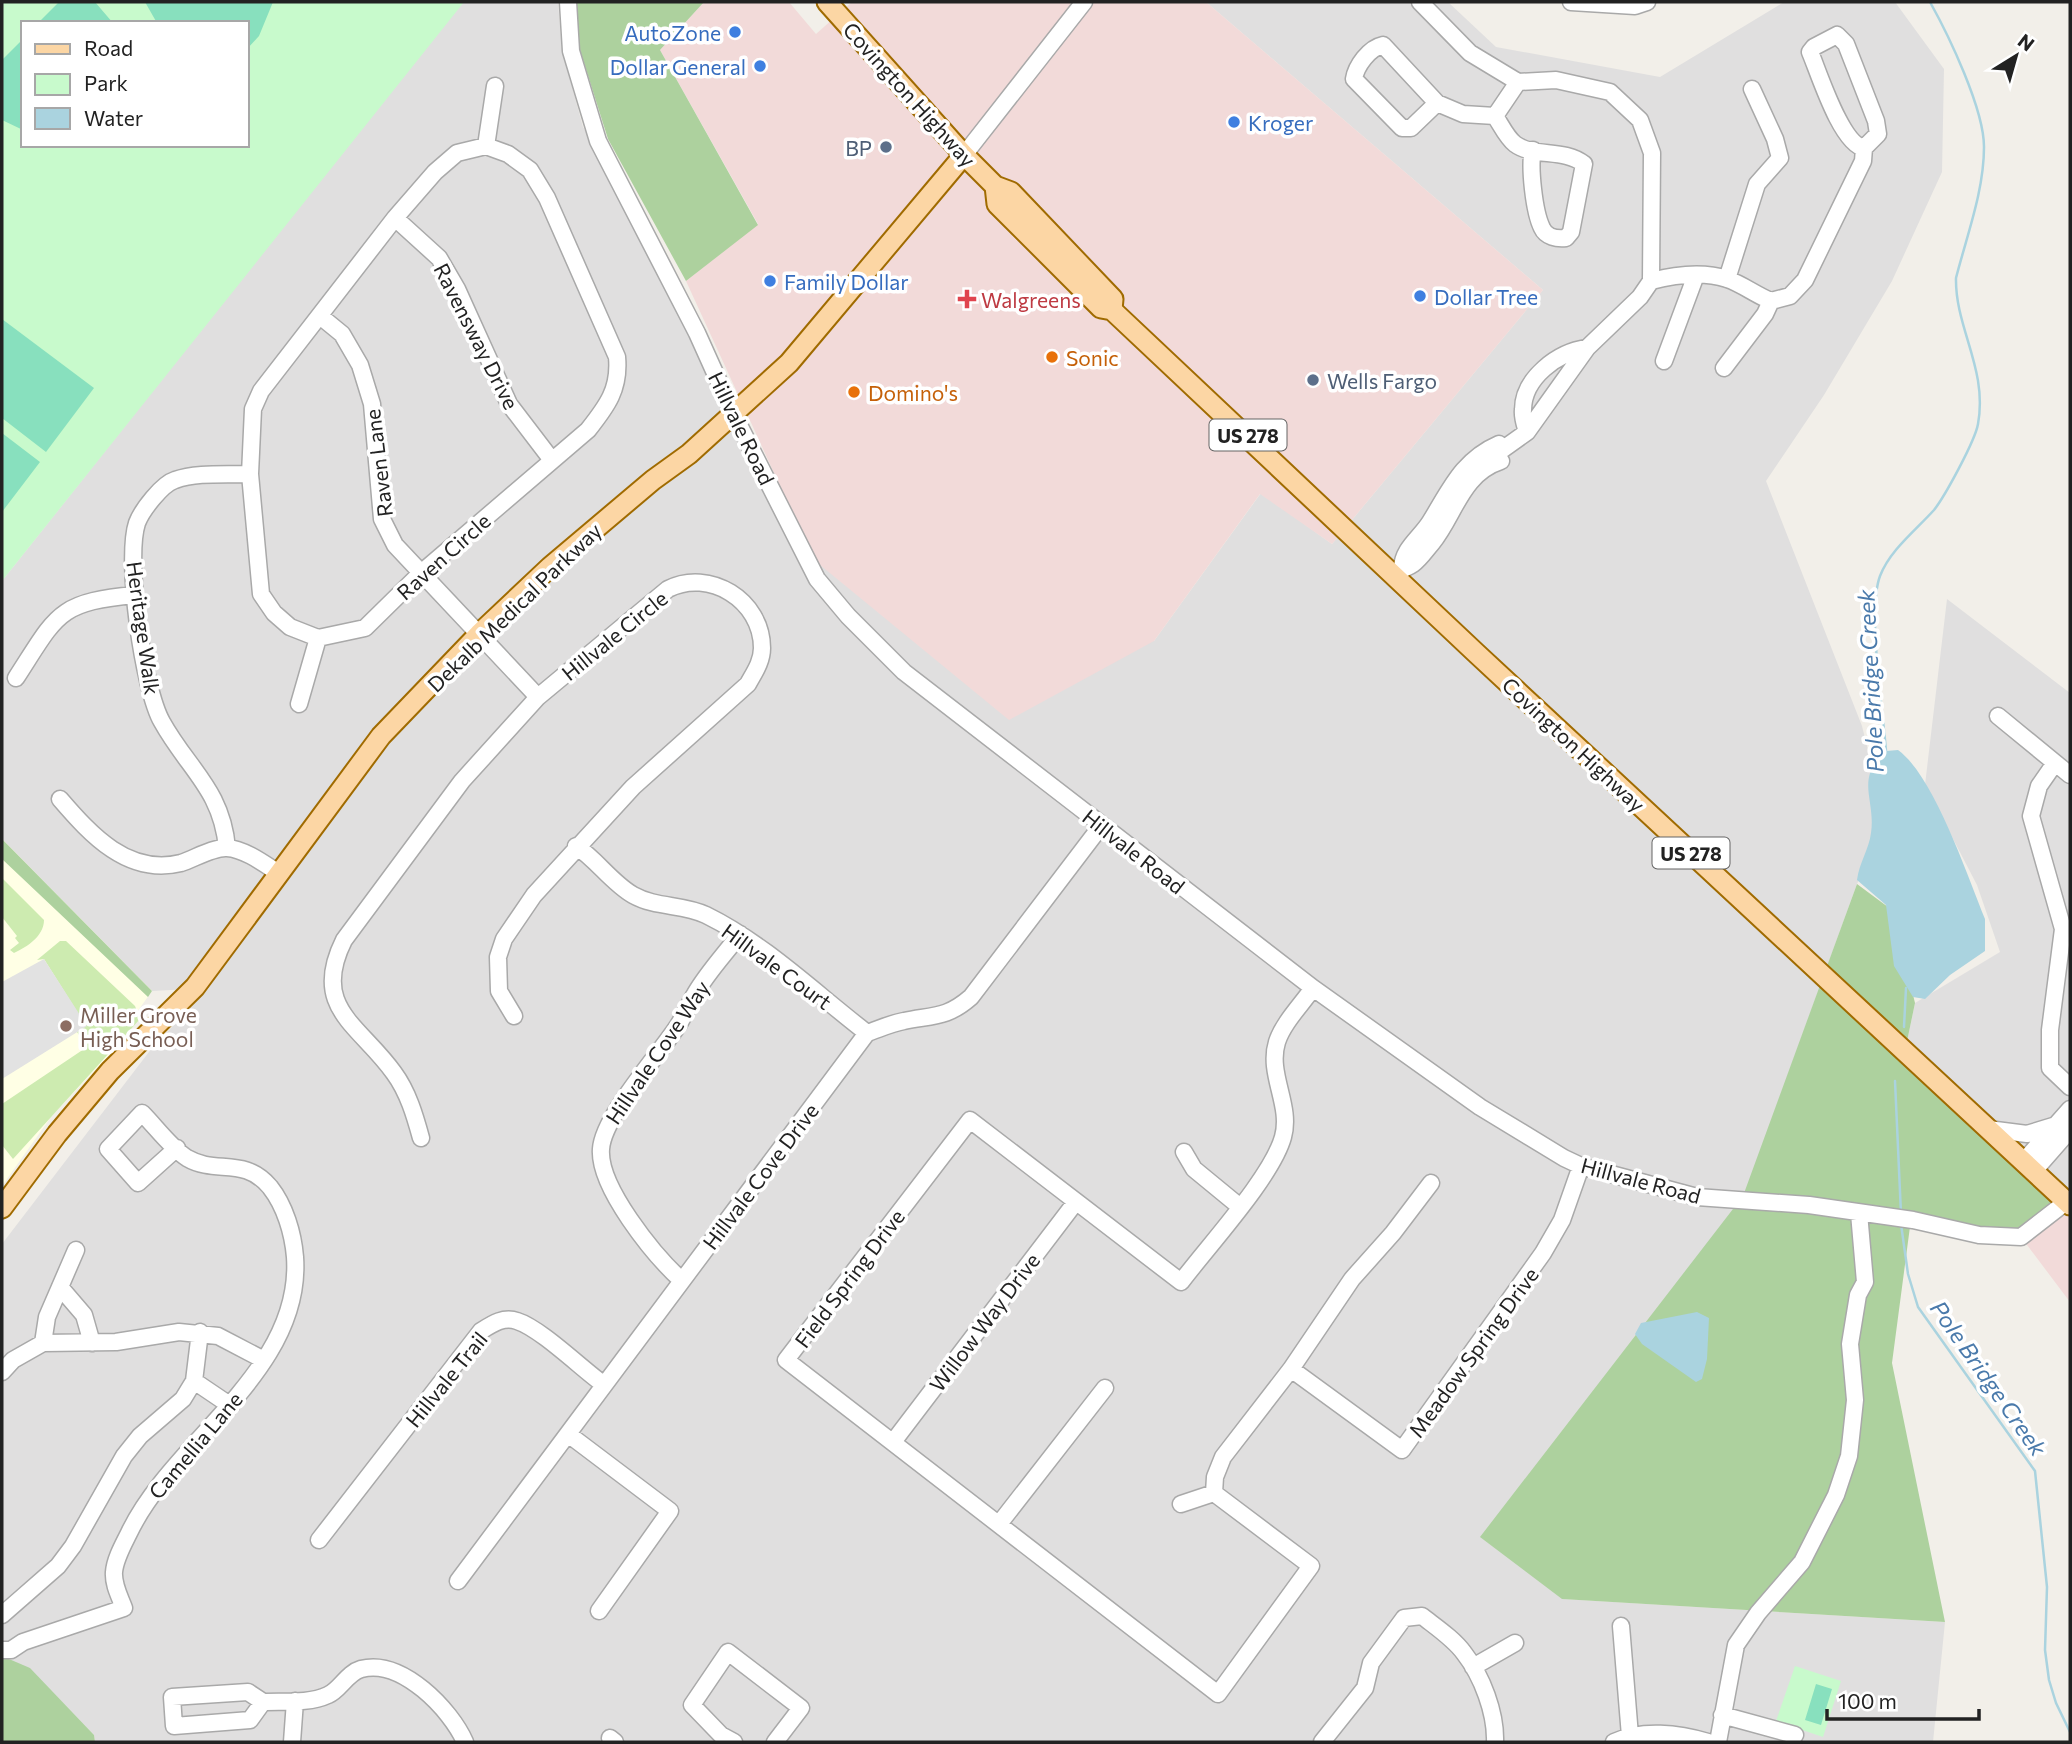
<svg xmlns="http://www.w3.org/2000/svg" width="2072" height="1744" font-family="Commissioner,sans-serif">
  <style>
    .residential { fill: #e0dfdf }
    .commercial { fill: #f2dad9 }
    .education { fill: #ffffe5 }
    .grass { fill: #cdebb0 }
    .forest { fill: #add19e }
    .park { fill: #c8facc; fill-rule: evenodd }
    .pitch { fill: #88e0be }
    .parking { fill: #e2e2e2 }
    .water { fill: #aad3df }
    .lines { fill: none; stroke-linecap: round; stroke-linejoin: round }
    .stream { stroke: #aad3df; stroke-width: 2.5 }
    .minor-casing { stroke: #a9a9a9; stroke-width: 19 }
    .major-casing { stroke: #a06b00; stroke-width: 23 }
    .minor { stroke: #fff; stroke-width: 16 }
    .major { stroke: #fcd6a4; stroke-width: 19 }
    .shop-dot { fill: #3f7fe0; stroke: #fff; stroke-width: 2.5 }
    .service-dot { fill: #5c6f8a; stroke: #fff; stroke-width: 2.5 }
    .health-dot { fill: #e0444e; stroke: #fff; stroke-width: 2.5 }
    .food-dot { fill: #e8710a; stroke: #fff; stroke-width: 2.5 }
    .education-dot { fill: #8d6e63; stroke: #fff; stroke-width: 2.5 }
    .labels { text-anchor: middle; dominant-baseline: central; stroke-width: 7; stroke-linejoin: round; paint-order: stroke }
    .shield { fill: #fff; stroke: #646464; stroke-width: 2 }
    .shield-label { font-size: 19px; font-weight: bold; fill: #222 }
    .shop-label { font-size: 21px; fill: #366cbe; stroke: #fff; text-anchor: start }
    .street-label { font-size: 21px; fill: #222; stroke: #fff }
    .service-label { font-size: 21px; fill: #4e5e75; stroke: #fff; text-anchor: end }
    .health-label { font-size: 21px; fill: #be3a42; stroke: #fff; text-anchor: start }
    .food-label { font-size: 21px; fill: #c56008; stroke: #fff; text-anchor: start }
    .education-label { font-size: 21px; fill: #785e54; stroke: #fff; text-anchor: start }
    .water-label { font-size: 23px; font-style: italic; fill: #4a7aab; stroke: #fff }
  </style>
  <rect width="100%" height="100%" fill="#f2efe9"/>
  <!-- residential -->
  <path class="residential" d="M462 2H558L562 50 583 127 666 262 787 540 814 560 1154 641 1261 493 1332 544 1543 290 1206 2H1448L1496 47 1660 77 1784 2H1895L1944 69 1942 172 1892 281 1824 395 1766 481 1862 726 1886 823 1857 884 1744 1196 1563 1599 1945 1622 1933 1742H95L94 1735 30 1669 2 1656V1244L152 1048 209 988 152 991 2 839V581Z
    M1947 599 2070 693V1213L1905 1051 1915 1003 2000 952 1977 885 1925 785Z"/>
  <!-- commercial -->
  <path class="commercial" d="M704 2H789L816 34 852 2H1206L1543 290 1332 544 1260 494 1154 641 1009 720 814 560 686 281 758 224 660 50Z
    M2061 1205 2070 1213V1302L2021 1237Z"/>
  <!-- education -->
  <path class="education" d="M2 839 152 991 137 1012 124 1039 51 1117 2 1186Z"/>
  <!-- grass -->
  <path class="grass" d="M2 878 44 920C44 936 27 947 14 953L10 950 19 943 15 938 17 936 2 917Z
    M60 941H66L135 1006 140 1019 13 1159 2 1145V1104L87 1047 77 1032 86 1026 44 959 37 960Z"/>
  <!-- forest -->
  <path class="forest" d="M577 2H704L660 50 758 225 686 281 608 139 579 47Z
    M2 839 152 991 148 997 2 859Z
    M1857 884 1892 910 1915 1003 1905 1051 2061 1205 2021 1237 1911 1219 1892 1363 1945 1622 1562 1599 1480 1537 1743 1196Z
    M2 1656 30 1668 94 1735 95 1742H2Z"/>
  <!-- park -->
  <path class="park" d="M2 2H464L2 581ZM23 23H247V145H23Z
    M1795 1666 1841 1681 1823 1737 1776 1721Z"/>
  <!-- pitch -->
  <path class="pitch" d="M59 2H95L113 23H38Z
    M145 2H273L259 36 247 49V23H157Z
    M23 39V130L2 120V60Z
    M2 319 94 388 46 452 2 418Z
    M2 433 40 462 2 512Z
    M1816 1684 1832 1689 1821 1725 1805 1720Z"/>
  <!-- parking -->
  <path class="parking" d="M44 959 87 1026 2 1079V982Z"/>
  <!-- water -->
  <path class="water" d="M1898 750C1934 776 1967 875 1985 919V951L1950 975 1925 999 1913 997 1894 966 1886 905 1857 880C1859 863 1869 849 1871 833 1876 799 1854 779 1886 751Z
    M1697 1312 1709 1318 1707 1359 1702 1379 1696 1382 1642 1344 1635 1334 1641 1323Z"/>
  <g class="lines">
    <!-- stream -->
    <path class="stream" d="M1886 751C1883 710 1867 611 1880 576 1890 550 1916 530 1934 510 1945 496 1975 441 1978 424 1988 369 1955 328 1956 278 1967 235 1984 191 1984 147 1984 109 1949 36 1930 2
      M1904 1027 1906 988
      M1895 1081 1901 1214
      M1901 1224 1908 1274 1918 1307 2035 1471 2047 1587 2045 1650 2049 1680 2056 1703 2070 1732"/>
    <defs>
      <path id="minor" d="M568 2 571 51 598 141 697 333 733 413 817 579 848 616 904 672 1313 988 1480 1107 1564 1158 1581 1166 1697 1197 1809 1205 1913 1220 1979 1235 2021 1237 2066 1202
        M1420 2 1470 53 1518 82 1556 80 1610 92 1640 120 1652 153 1651 281
        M1571 2 1635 6 1647 2
        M1837 35 1846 44 1876 121 1878 134 1864 148C1841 144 1819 73 1810 52L1814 47Z
        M1383 45 1437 103 1411 128H1402L1354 79C1356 66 1369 48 1383 45Z
        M1437 103 1463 114 1495 116C1501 125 1507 138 1515 144 1534 158 1564 148 1584 164L1571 232 1566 238C1557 239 1546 237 1542 228 1534 212 1529 166 1533 150
        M1495 116 1518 82
        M486 146 508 154 530 170 547 198 617 357C620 389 607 406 588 430L421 573 365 628 318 638 290 627 274 613 261 594 250 474 253 409 261 391 395 218 435 172 457 153Z
        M486 146 495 86
        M964 155 1084 2
        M395 218 439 258 457 289 509 404 551 459
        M1727 279 1757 184 1780 158 1775 139 1752 89
        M320 316 342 334 360 365 372 404 382 519 395 545 538 697
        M1664 361 1696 275
        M1724 368 1765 314 1771 301
        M1527 432C1525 425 1522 417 1523 410 1523 378 1558 352 1587 348
        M1493 463 1499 452 1527 432 1587 348 1640 297 1651 281C1674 275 1703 271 1727 279 1742 284 1756 295 1771 301L1790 296 1805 280 1863 161 1864 148
        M1402 568C1403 548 1420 538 1430 522 1450 490 1462 460 1499 444
        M1395 575C1401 568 1406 569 1413 564 1420 559 1426 550 1432 543 1455 515 1461 474 1501 461
        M16 678C57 615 57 602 135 595
        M299 704 318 638
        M1998 716 2070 775
        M2055 763 2039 786 2031 816 2063 929 2050 1030V1068L2070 1087
        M60 799C91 835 128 876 181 863 194 859 213 847 227 848 245 849 266 865 280 874
        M576 846C597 860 612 883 633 895 656 908 683 904 706 915 765 944 815 993 867 1033
        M227 848C222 790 188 769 162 722 143 689 125 559 137 523 142 510 162 484 175 480 197 472 227 475 250 474
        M1988 1129 2027 1134 2053 1126
        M421 1138C415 1116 408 1092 394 1073 360 1025 310 1008 344 940L462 781 538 697 668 589C709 568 762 600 762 648 762 662 754 673 748 684L633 787 534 895 504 939 498 957 499 991 514 1016
        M1184 1152 1194 1169 1239 1206
        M2023 1162 2070 1109
        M2034 1171 2070 1130
        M681 1280C654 1255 598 1187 601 1149 603 1117 657 1057 677 1027 684 1017 688 1005 695 994 707 973 725 954 740 934
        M60 1287 84 1315 92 1343
        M43 1343 47 1317 76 1250
        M1291 1369 1402 1450 1543 1253 1562 1220 1581 1166
        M2 1372 13 1360 43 1343 116 1342 179 1332 218 1336 262 1359
        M194 1381 231 1406
        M568 1434 670 1511 599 1611
        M893 1442 1075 1203
        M1214 1493 1215 1477 1223 1457 1291 1369 1352 1279 1393 1233 1431 1183
        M1181 1504 1214 1493 1311 1566 1218 1694 786 1360 970 1120 1181 1282C1208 1246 1272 1177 1283 1137 1292 1105 1267 1074 1277 1042 1283 1023 1302 1004 1313 988
        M999 1524 1105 1388
        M319 1540 481 1331C492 1324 504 1316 517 1321 540 1328 582 1369 603 1384
        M458 1581 867 1033C879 1029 892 1023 904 1021 934 1015 947 1018 971 997L1101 826
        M2 1615 58 1566 73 1546 124 1456 140 1436 183 1399 194 1381 200 1332
        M1621 1626 1630 1736
        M2 1650H11L23 1642 124 1608C120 1597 113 1585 114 1572 115 1559 123 1545 129 1533 173 1440 303 1371 295 1257 293 1233 285 1206 270 1187 244 1156 216 1175 187 1158 171 1148 156 1127 142 1113L108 1149 138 1183 177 1148
        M1473 1667 1515 1643
        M263 1702 248 1692 172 1697 174 1726 250 1720 263 1702C283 1701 309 1704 328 1695 340 1690 347 1673 361 1669 402 1658 451 1710 465 1742
        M1722 1715 1795 1735
        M610 1738 615 1742
        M292 1742 295 1701
        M734 1742 721 1735 692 1705 728 1652 801 1708 775 1742
        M1322 1742 1365 1688 1371 1663 1404 1618 1422 1616C1436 1627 1454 1639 1464 1653 1482 1676 1496 1713 1495 1742
        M1614 1742C1642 1729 1678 1733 1708 1742
        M1718 1742 1736 1645 1758 1613 1802 1562 1836 1495 1849 1456 1855 1400 1850 1344 1858 1295 1865 1282 1859 1213"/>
      <path id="major" d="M827 2 964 155 995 186 1011 192 1113 299 1112 310
        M995 186 997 204 1101 308 1112 310 1476 653 2070 1205
        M2 1208 57 1134 110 1071 195 987 381 736 479 634 550 567 653 480 689 454 789 363 964 155"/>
    </defs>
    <!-- minor casing -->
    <use href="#minor" class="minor-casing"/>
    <!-- major casing -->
    <use href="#major" class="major-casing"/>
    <!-- minor -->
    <use href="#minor" class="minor"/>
    <!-- major -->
    <use href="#major" class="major"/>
  </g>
  <!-- markers -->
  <g class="shop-dot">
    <circle cx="735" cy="32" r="7"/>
    <circle cx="760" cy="66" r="7"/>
    <circle cx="1234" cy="122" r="7"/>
    <circle cx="770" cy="281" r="7"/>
    <circle cx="1420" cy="296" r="7"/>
  </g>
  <g class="service-dot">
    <circle cx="886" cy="147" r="7"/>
    <circle cx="1313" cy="380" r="7"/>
  </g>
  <path class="health-dot" d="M963.5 288.5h7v7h7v7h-7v7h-7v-7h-7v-7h7z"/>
  <g class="food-dot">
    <circle cx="1052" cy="357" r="7"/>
    <circle cx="854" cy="392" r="7"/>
  </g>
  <circle class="education-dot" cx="66" cy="1026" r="7"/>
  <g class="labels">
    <!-- shield labels -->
    <g class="shield">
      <rect x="1209.5" y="419.5" width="77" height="31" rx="5"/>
      <rect x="1652.5" y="837.5" width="77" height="31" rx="5"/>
    </g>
    <g class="shield-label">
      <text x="1248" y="435">US 278</text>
      <text x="1691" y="853">US 278</text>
    </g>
    <!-- shop labels -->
    <g class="shop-label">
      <text x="721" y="32" text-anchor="end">AutoZone</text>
      <text x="746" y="66" text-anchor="end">Dollar General</text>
      <text x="1248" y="122">Kroger</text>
      <text x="784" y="281">Family Dollar</text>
      <text x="1434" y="296">Dollar Tree</text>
    </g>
    <!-- street labels -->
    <g class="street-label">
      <text transform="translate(910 94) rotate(48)">Covington Highway</text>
      <text transform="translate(477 336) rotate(63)">Ravensway Drive</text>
      <text transform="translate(742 428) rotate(64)">Hillvale Road</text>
      <text transform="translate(378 463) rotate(-97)">Raven Lane</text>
      <text transform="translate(443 556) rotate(-42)">Raven Circle</text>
      <text transform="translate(514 607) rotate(-44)">Dekalb Medical Parkway</text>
      <text transform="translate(144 628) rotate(82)">Heritage Walk</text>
      <text transform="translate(614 635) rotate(-39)">Hillvale Circle</text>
      <text transform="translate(1574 744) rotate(43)">Covington Highway</text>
      <text transform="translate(1134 851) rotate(38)">Hillvale Road</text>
      <text transform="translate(777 966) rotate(36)">Hillvale Court</text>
      <text transform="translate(657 1052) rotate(-56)">Hillvale Cove Way</text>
      <text transform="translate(760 1176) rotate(-53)">Hillvale Cove Drive</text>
      <text transform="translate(1641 1180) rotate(15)">Hillvale Road</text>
      <text transform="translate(849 1278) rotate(-53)">Field Spring Drive</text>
      <text transform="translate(984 1322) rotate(-53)">Willow Way Drive</text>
      <text transform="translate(1473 1352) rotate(-54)">Meadow Spring Drive</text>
      <text transform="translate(446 1379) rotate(-51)">Hillvale Trail</text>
      <text transform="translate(195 1445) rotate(-50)">Camellia Lane</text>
    </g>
    <!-- service labels -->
    <g class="service-label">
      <text x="872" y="147">BP</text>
      <text x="1327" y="380" text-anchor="start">Wells Fargo</text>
    </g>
    <!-- health labels -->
    <g class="health-label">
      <text x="981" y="299">Walgreens</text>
    </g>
    <!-- food labels -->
    <g class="food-label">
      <text x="1066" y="357">Sonic</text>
      <text x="868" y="392">Domino's</text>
    </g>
    <!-- education labels -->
    <g class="education-label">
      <text x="80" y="1014">Miller Grove<tspan x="80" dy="24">High School</tspan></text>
    </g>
    <!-- water labels -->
    <g class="water-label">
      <text transform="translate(1870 681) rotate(-93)">Pole Bridge Creek</text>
      <text transform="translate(1989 1378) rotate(55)">Pole Bridge Creek</text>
    </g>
  </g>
  <!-- border -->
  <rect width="2072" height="1744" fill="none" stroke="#222222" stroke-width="7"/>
  <!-- legend -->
  <rect x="21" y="21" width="228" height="126" fill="#ffffff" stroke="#a7a7a7" stroke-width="2"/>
  <rect x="35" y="44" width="35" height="10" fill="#fcd6a4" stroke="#a7a7a7" stroke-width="2"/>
  <text x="84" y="56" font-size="21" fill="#222222">Road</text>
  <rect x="35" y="74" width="35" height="21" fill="#c8facc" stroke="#a7a7a7" stroke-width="2"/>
  <text x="84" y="91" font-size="21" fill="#222222">Park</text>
  <rect x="35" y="108" width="35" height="21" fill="#aad3df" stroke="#a7a7a7" stroke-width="2"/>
  <text x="84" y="126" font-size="21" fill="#222222">Water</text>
  <!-- north arrow -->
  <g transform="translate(2016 56) rotate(37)" stroke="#ffffff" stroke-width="5" paint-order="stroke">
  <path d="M0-5L12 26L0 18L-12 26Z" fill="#222222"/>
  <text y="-10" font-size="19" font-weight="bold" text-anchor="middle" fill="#222222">N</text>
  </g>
  <!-- scale -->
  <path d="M1827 1709v10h152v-10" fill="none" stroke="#222222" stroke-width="3.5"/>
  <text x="1838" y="1709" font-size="21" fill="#222222" stroke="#ffffff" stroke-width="5" paint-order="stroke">100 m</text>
</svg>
